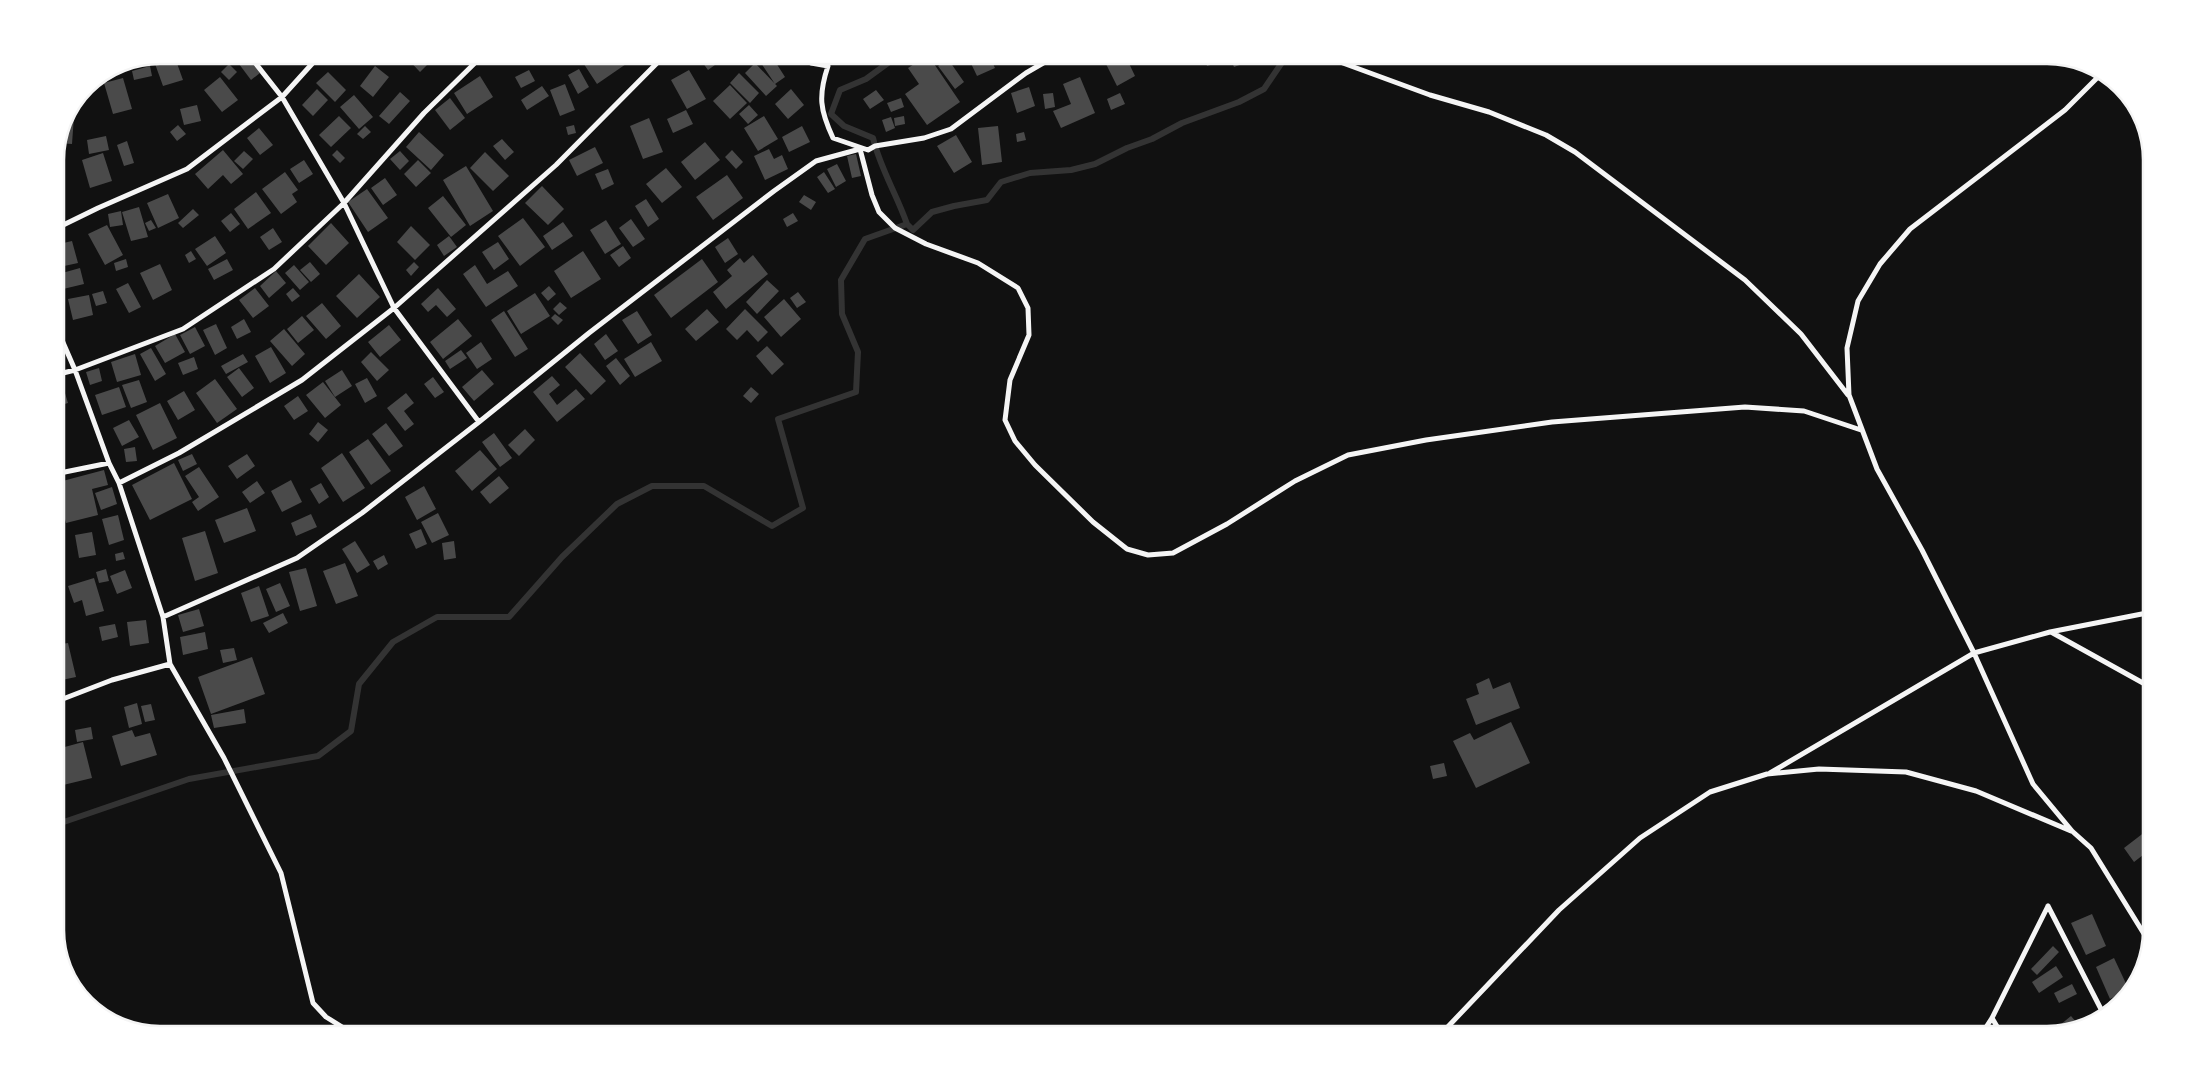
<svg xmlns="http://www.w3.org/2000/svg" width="2207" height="1090" font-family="'Noto Sans',sans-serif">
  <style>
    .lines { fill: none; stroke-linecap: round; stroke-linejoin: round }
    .stream { stroke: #333; stroke-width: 6 }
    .building { fill: #4a4a4a }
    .minor { stroke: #f5f5f5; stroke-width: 5 }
    .rim { fill: none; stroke: #f5f5f5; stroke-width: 2.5 }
  </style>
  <rect width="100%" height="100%" fill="#111"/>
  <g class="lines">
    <!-- stream -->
    <path class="stream" d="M899 55 866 79 840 90 831 114 844 126 873 138C880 168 897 195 907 224
      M907 224 913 230 932 212 954 206 987 200 1001 182 1030 173 1071 170 1095 164 1127 148 1152 139 1182 123 1239 102 1264 89 1283 61 1291 55
      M55 825 189 779 318 756 351 731 359 684 393 642 437 617H509L562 557 617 504 652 486H704L772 526 803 508 778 419 856 392 858 352 842 314 841 280 865 239 907 224"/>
  </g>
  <!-- building -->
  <path class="building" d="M170 55H174L183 80 163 86 154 61Z
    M242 55H246L260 73 251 80 236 60Z
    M404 55H424L430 62 420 72Z
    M578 55H624L629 62 597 84Z
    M697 55H724L726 57 708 70Z
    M767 55H771L785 77 775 84 759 60Z
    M928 55 960 102 927 125 905 94 919 84 908 68Z
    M967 55H989L995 68 977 76Z
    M1113 55H1125L1135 76 1117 86 1104 60Z
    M1204 55H1223L1224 61 1207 66Z
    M1229 55H1245L1248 62 1234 67Z
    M948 59 964 82 955 89 938 66Z
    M755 63 777 86 766 96 745 73Z
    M229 64 237 72 229 80 221 72Z
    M150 66 152 76 134 80 132 71Z
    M375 66 389 77 373 97 360 86Z
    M579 69 589 87 578 94 568 75Z
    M529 70 535 81 521 88 515 77Z
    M689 70 706 99 687 109 671 80Z
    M328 72 346 90 335 102 316 83Z
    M739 73 759 93 750 103 730 83Z
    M480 76 493 97 467 114 454 93Z
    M220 77 238 100 222 112 204 90Z
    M1080 77 1095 113 1061 128 1053 111 1071 104 1063 84Z
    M123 78 132 109 113 114 104 83Z
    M565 84 575 110 560 116 550 90Z
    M730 85 747 103 730 119 713 101Z
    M542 86 549 96 527 110 521 100Z
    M1029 87 1035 106 1017 113 1011 93Z
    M317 89 328 100 313 116 302 105Z
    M791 89 804 105 788 119 775 104Z
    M876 90 884 100 870 109 863 99Z
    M400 92 410 101 389 124 379 116Z
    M1053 93 1055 107 1045 109 1043 94Z
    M1120 93 1125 104 1111 110 1107 99Z
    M354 95 373 117 359 129 340 107Z
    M450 98 465 118 450 130 435 110Z
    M901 98 904 107 891 112 887 103Z
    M75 102 72 144 58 143 63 120Z
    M197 105 201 121 184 125 180 109Z
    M749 105 758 115 748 124 739 114Z
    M686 110 693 124 673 133 667 119Z
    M339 116 351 128 331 147 319 135Z
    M764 116 778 139 758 151 744 128Z
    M904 116 905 124 895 126 894 118Z
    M891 117 895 128 886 132 882 120Z
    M649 118 663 152 643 159 630 126Z
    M178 125 186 134 177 141 170 132Z
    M574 125 576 133 568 135 566 127Z
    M365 126 371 132 363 139 357 134Z
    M802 126 810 142 789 152 782 137Z
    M998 126 1002 162 982 165 978 128Z
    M259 128 273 145 260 155 247 138Z
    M419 132 444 155 431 170 406 147Z
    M1024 132 1026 140 1017 142 1016 134Z
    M956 135 972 162 954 173 937 146Z
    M106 136 109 150 89 154 87 140Z
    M502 139 514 152 505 160 493 146Z
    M127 141 134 163 124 166 117 145Z
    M705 142 720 160 695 180 681 162Z
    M595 147 603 163 577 176 569 160Z
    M769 149 774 159 782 155 788 169 765 180 754 156Z
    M223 150 243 174 231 184 223 175 208 189 195 174Z
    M337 150 345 158 340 163 332 155Z
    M732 150 743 162 736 169 725 157Z
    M244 151 253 159 243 169 234 161Z
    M400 151 409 161 400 170 390 159Z
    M485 152 509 176 493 191 470 168Z
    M103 153 112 181 90 188 82 160Z
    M856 154 861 176 852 178 847 156Z
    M304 160 313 174 299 183 290 169Z
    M418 160 431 173 416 187 404 174Z
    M837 164 846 181 836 187 827 169Z
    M55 166 63 169 58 184 55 183Z
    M466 166 493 211 470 226 443 180Z
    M666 168 682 187 662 203 646 184Z
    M608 169 614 184 602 190 595 174Z
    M285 172 298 190 292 194 297 202 281 214 262 189Z
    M824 172 835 189 828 193 817 177Z
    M727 175 743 198 713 220 696 197Z
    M385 178 397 195 383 205 371 188Z
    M542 186 564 209 548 225 525 203Z
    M367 189 388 218 368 232 348 202Z
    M256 192 271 213 248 229 234 209Z
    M168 194 179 218 158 228 147 203Z
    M804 195 816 202 811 210 799 202Z
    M443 196 466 225 451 237 428 208Z
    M646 199 659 219 648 227 635 206Z
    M139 207 148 237 131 241 122 212Z
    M193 209 199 215 183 228 178 223Z
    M121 211 123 225 110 227 108 214Z
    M231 213 240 224 230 232 221 221Z
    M793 213 798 221 787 227 783 219Z
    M523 218 545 247 520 266 498 236Z
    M631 219 645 239 633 247 619 228Z
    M151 220 156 228 149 231 145 223Z
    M606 220 621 244 605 254 590 230Z
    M563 222 573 236 552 250 543 236Z
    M331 223 349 243 326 265 308 246Z
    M107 225 123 255 105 265 88 234Z
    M411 226 430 245 415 260 397 242Z
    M273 228 282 242 269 250 260 237Z
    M215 236 226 253 207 266 195 249Z
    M449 236 457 247 444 256 437 245Z
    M728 238 738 254 725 263 715 247Z
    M72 241 78 263 55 268V245Z
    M498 242 509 259 494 270 482 252Z
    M623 246 631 258 619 267 610 255Z
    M191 251 196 259 189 263 185 255Z
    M583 251 601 279 571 298 554 271Z
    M753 255 768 274 726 309 713 292 732 276 727 270 740 258 744 263Z
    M126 259 128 267 116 271 114 263Z
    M227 259 233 270 214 280 208 269Z
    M702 259 718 282 671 318 654 295Z
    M310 262 320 274 311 282 300 270Z
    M414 262 419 267 411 276 406 270Z
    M160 264 172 290 153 300 140 273Z
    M294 265 309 282 300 290 285 273Z
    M475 265 487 284 508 271 518 286 486 307 463 274Z
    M80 268 84 284 59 290 55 275Z
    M276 271 286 283 269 298 260 286Z
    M359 274 380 297 357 318 336 296Z
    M767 280 779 291 757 314 746 302Z
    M128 283 141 307 129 313 116 289Z
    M549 286 556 294 548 301 541 293Z
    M255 288 269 306 253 318 239 300Z
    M293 288 300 296 292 302 286 294Z
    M438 288 456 309 447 317 436 305 428 312 421 304Z
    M103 291 107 303 96 306 92 294Z
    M798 292 806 302 797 308 790 298Z
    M535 293 550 316 521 334 507 311Z
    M89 295 93 315 73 320 68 299Z
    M784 299 801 319 781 337 764 317Z
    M560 302 567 308 559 315 553 309Z
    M322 303 341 326 326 339 306 316Z
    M707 309 719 322 696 341 685 329Z
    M745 309 768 332 758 342 747 330 737 340 726 329Z
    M504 311 528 349 515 357 491 320Z
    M637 311 652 335 638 344 622 320Z
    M555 314 563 320 558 325 551 318Z
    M302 316 314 330 298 343 287 329Z
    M244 319 251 332 237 339 231 327Z
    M458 319 472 336 443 359 430 342Z
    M216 324 227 348 215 355 203 330Z
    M389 325 401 340 380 357 368 342Z
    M195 327 205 346 190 354 180 335Z
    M284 329 305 354 292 366 270 341Z
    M175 334 185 352 165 363 155 346Z
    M606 334 618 351 605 360 594 344Z
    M481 342 492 359 477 369 466 353Z
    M651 342 662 361 635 377 624 359Z
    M767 346 784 364 772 375 756 356Z
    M271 347 286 373 270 383 255 356Z
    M151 348 166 374 155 381 140 354Z
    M461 350 467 358 450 369 445 361Z
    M371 352 389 370 377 381 361 362Z
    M580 353 606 381 591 395 565 367Z
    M135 354 141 375 117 382 111 362Z
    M243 354 248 362 226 374 221 366Z
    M194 357 198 369 183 375 178 363Z
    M616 358 630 376 620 385 606 366Z
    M99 368 102 381 90 385 86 372Z
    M239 368 254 388 242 397 227 377Z
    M58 370 68 403 55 407V371Z
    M342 370 352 386 335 397 325 381Z
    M482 370 494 384 474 401 462 387Z
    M552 376 560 385 549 394 557 405 576 389 585 399 557 422 533 392Z
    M433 377 444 392 435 398 424 384Z
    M367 378 377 396 365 403 355 384Z
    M215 379 237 409 217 423 196 393Z
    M139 380 147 402 131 408 122 385Z
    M323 382 341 405 325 418 306 395Z
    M119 387 126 407 102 415 95 395Z
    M751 387 759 394 751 403 743 396Z
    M184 391 195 410 178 420 167 401Z
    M406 393 414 403 404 411 414 424 405 431 387 408Z
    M298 396 308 411 294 420 284 406Z
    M160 403 177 438 153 450 136 415Z
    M129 420 139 437 122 446 113 428Z
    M318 422 328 430 318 442 309 434Z
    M386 423 403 446 389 456 372 434Z
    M55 424 65 446 55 451Z
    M525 429 535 440 519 456 508 445Z
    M494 433 512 458 500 467 482 442Z
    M368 439 391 471 371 485 349 452Z
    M135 447 137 461 126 462 124 449Z
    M480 450 497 469 472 491 455 471Z
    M342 453 365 488 343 502 321 468Z
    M192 454 197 464 183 471 178 460Z
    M247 454 255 466 237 479 228 466Z
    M174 463 192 499 150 520 132 485Z
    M199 467 219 497 198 511 192 502 199 497 185 476Z
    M104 470 108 485 92 489 98 515 66 523 55 483Z
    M499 476 509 488 490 504 480 492Z
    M291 480 302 502 282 512 271 491Z
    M257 481 265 493 250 503 242 492Z
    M321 483 329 497 319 504 310 489Z
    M424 486 436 509 417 520 405 497Z
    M112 487 117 504 101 510 95 493Z
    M247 508 256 531 224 543 215 520Z
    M438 513 449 535 432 543 421 522Z
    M311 514 317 527 296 536 291 523Z
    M118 515 124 540 109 545 102 519Z
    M421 529 427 544 416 549 409 534Z
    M205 531 218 573 195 581 182 538Z
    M92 532 96 555 79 558 75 535Z
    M355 541 370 565 357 573 342 549Z
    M454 541 456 558 444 560 442 543Z
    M123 552 125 559 116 561 115 554Z
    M384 555 388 564 378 570 373 561Z
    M345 563 358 596 336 604 323 571Z
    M306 568 317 606 300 611 289 572Z
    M106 569 109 581 99 583 96 572Z
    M125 570 132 588 117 594 110 576Z
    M94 578 104 611 86 616 82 600 74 603 68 586Z
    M280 583 290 606 276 612 266 589Z
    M259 586 269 616 251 622 241 593Z
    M59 590 65 619 55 621V591Z
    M199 609 204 626 183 632 178 615Z
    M283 613 288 623 269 633 263 623Z
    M146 620 149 643 130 646 127 622Z
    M115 624 118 637 102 641 99 627Z
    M205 632 208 649 183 655 180 637Z
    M68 643 76 677 57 681 55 645Z
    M234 648 237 660 223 663 220 650Z
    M252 657 265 694 211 714 198 677Z
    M1489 678 1493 689 1510 682 1520 708 1476 725 1466 699 1479 694 1476 684Z
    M137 703 142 724 129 728 124 707Z
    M151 704 155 720 145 722 141 706Z
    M244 709 246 723 214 728 211 715Z
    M1511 722 1530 763 1476 788 1453 741 1470 733 1474 740Z
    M91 727 93 739 77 742 75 730Z
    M132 730 135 737 150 733 157 755 121 766 112 736Z
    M58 739 61 748 83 742 92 778 55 787V740Z
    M1444 763 1447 776 1433 779 1430 766Z
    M2150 828 2152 848 2134 862 2124 848Z
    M2092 914 2106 946 2086 955 2071 923Z
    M2053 946 2059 952 2037 975 2031 969Z
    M2114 958 2129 990 2110 999 2096 967Z
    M2056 966 2063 977 2039 993 2032 982Z
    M2072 984 2077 994 2059 1003 2054 993Z
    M2071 1016 2077 1023 2064 1030 2060 1025Z"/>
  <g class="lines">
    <!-- minor -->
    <path class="minor" d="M249 55 282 97 344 203 394 308 479 422
      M792 55 811 63 828 66C818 96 820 110 833 138L868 150 875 146 924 138 951 129 1026 73 1057 55
      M1321 55 1430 95 1489 112 1546 135 1575 152 1745 280 1801 334 1848 395
      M2102 73 2065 110 1910 229 1880 264 1858 301 1847 348 1849 395 1877 469 1922 550 1974 653 2033 784 2072 831 2091 848 2149 942
      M860 149 872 195 879 212 895 228 926 244 978 263 1018 288 1028 308 1029 335 1010 380 1005 420 1015 441 1035 465 1093 522 1127 549 1148 555 1173 553 1227 524 1295 481 1348 455 1426 440 1552 422 1745 407 1804 411 1861 430
      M55 229 98 208 187 169 282 97 320 55
      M55 324 75 370 109 463 119 483 163 617 170 664 224 758 281 873 313 1003 326 1017 355 1035
      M55 375 75 370 183 329 274 269 344 203 424 113 483 55
      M55 474 109 463
      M119 483 179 453 302 380 394 308 556 165 665 55
      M163 617 297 558 362 513 479 422 589 333 774 191 816 161 860 149
      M2051 632 2152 688
      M55 702 112 680 170 664
      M1770 773 1974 653 2050 632 2152 612
      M2048 906 2105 1017
      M1992 1018 2002 1035
      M1440 1035 1559 910 1640 838 1710 792 1767 774 1819 769 1906 772 1976 791 2071 831
      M1981 1035 1992 1018 2048 906"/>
  </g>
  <!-- crop -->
  <path d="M0 0H2207V1090H0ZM160 64H2047A96 96 0 0 1 2143 160V930A96 96 0 0 1 2047 1026H160A96 96 0 0 1 64 930V160A96 96 0 0 1 160 64Z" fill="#fff" fill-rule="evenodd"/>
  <path class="rim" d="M160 64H2047A96 96 0 0 1 2143 160V930A96 96 0 0 1 2047 1026H160A96 96 0 0 1 64 930V160A96 96 0 0 1 160 64Z"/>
</svg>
